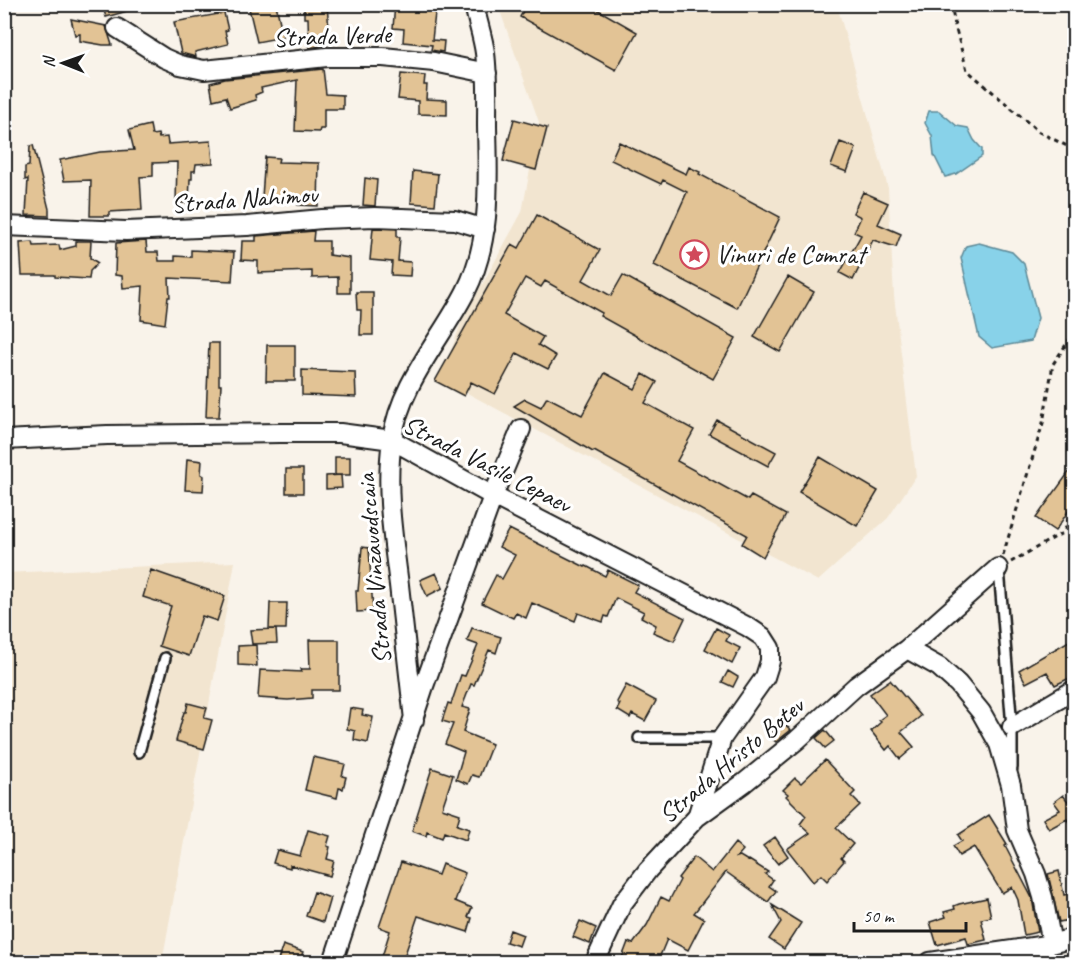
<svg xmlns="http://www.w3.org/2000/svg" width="1079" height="967" font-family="Caveat,sans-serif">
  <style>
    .built { fill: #f2e5d0 }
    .water { fill: #88d2e9; stroke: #5d8997; stroke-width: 1.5 }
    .building { fill: #e2c395; stroke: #1c1c1c; stroke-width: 1.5 }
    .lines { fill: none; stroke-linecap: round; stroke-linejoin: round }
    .lane-casing { stroke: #1c1c1c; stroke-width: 14 }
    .street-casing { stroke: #1c1c1c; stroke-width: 22 }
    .path { stroke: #1c1c1c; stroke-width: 3; stroke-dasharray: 4.5 4.5; stroke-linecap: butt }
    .lane { stroke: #fff; stroke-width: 9 }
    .street { stroke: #fff; stroke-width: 18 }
    .labels { text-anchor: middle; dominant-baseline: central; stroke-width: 6; stroke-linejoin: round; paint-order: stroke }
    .street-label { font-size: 26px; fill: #1c1c1c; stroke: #fff }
    .poi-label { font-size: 26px; fill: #1c1c1c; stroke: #fff; text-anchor: start }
  </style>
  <rect width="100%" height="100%" fill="#f9f3ea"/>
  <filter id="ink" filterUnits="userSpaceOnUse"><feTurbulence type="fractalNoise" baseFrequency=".0167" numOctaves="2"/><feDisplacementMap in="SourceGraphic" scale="12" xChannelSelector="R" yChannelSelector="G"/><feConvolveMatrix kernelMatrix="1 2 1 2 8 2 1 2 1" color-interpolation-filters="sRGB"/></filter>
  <g filter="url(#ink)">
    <!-- built -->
    <path class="built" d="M498 5H837L888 188 894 296 916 476 888 518 818 581 441 379 461 323 522 212 539 122Z
      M235 562 162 962H5V573Z"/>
    <!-- water -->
    <path class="water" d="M929 111H939L957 126 968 128 974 140 982 149V156L956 174 945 177 934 155 932 136 925 123Z
      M979 243 1012 252 1024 264 1038 318 1031 341 992 348 979 337 961 258 966 246Z"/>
    <!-- building -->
    <path class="building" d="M102 4H138V8L106 17Z
      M248 4H276L283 37 257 42Z
      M327 4 330 44 309 48 308 18H304V5Z
      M395 4H436L432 40 444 41 443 52 431 50 432 45 403 42 404 29 393 28Z
      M527 4H588L637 32 616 70 520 17Z
      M224 13 228 30 225 31 228 44 195 52 196 57 181 53 174 22Z
      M71 19 106 26 112 45H103L80 41V34L75 35Z
      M323 69 326 94 343 95V109H324V129H320L319 132 295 131 297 80 261 88 262 92 255 95 256 100 230 108 226 97 213 100 210 83 225 79Z
      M401 74 425 76 424 85H427L426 99 447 100V115L418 114V101L398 99Z
      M514 119 547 128 536 170 503 161Z
      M150 125 152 135 158 134 159 138 167 137 168 144 211 141 213 163 196 164 195 171H192V179H190L189 203H176L177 162 153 163V176L140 177 142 210 109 212V216H90L91 180 64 181 60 160 100 152 134 150 129 130Z
      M619 142 686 174 689 167 700 172 699 174 780 217 737 308 654 265 687 192 663 180 661 184 611 160Z
      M840 142 856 148 847 172 831 166Z
      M33 145 49 209V216L26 215 28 179 25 180V167L29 166 30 146Z
      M265 157 279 158 278 162 319 163 318 206 298 205V199L262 197Z
      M413 171 438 174 435 205 411 203Z
      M365 178 377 180 375 206 363 205Z
      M863 192 888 203 878 224 901 234 896 247 873 240 853 280 840 273 861 235 854 232 861 217 853 213Z
      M537 215 600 250 583 280 611 296 623 275 736 338 713 379 600 316 602 313 545 281 541 287 525 278 504 315 543 337 538 345 556 356 548 369 517 353 495 394 471 382 464 396 435 381 512 244 519 248Z
      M373 228 397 229V237H400L398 261 411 262 410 276 391 275 392 262 370 260Z
      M314 231 313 241H329V255L350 258V293H338V277L312 278V271L258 273V261L241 260 242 241H256V236Z
      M76 241H91L90 258 98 263 90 271 89 279 55 277V275H22L20 243 33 242 34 246 59 245 60 250 76 246Z
      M146 241 147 252H158L159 261H175V256L191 257V250L234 252 232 281 169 278 170 297H168L165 324 141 320 143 286 123 288 122 276 115 275 116 243Z
      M788 277 814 292 780 352 754 337Z
      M356 292H373V335H360L361 310H357Z
      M209 343H219V385H221L219 417H206Z
      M267 345H295V381H266Z
      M302 370 355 372 356 397 302 395Z
      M605 373 635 389 643 374 657 382 645 403 694 430 677 461 748 500 751 496 786 515 763 557 742 544 747 535 594 451 593 452 514 406 525 399 541 407 547 397 582 415Z
      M717 420 776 452 768 466 709 434Z
      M335 457H350V475H335Z
      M820 457 878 491 857 526 799 492Z
      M187 459 202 461 201 474 204 476 203 491 185 490Z
      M1074 465V503L1055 531 1036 518Z
      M286 469H303V493H286Z
      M341 475 342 488 326 489V476Z
      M509 529 585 567 586 566 605 576 608 570 638 585 634 592 685 618 674 641 653 632 656 625 641 617 644 612 616 598 608 617 605 616 603 622 578 613 575 621 532 603 526 618 516 613 513 618 482 603 496 575 502 579 515 555 499 547Z
      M362 547 369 548 373 611 357 612 356 591H358Z
      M151 570 225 596 217 621 202 616 189 656 159 646 171 606 143 597Z
      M436 573 443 588 427 596 420 580Z
      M270 603H287L286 629H276L277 643 252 644 250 630 276 629H269Z
      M472 628 501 637 496 653 489 650 474 685 471 684 462 707 470 709 463 732 492 744 479 777 472 775 468 784 456 779 464 752 445 744 453 724 442 721 448 703 451 704 461 675 465 676 478 645 467 641Z
      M716 628 729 635 726 641 740 648 732 664 705 649Z
      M1074 638V676L1055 685 1047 672 1026 683 1019 670Z
      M309 640H339V690H312V698L288 700 258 698 260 670 302 672 301 669H310Z
      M256 645 257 666 238 665V646Z
      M728 671 738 677 733 687 722 682Z
      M890 680 921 716 901 732 914 747 900 759 890 746 886 750 871 731 881 722 879 720 886 715 870 694Z
      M626 685 656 701 645 721 632 714 630 718 617 710 620 704 617 702Z
      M188 703 207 708 204 718 212 720 204 749 176 741 184 712H186Z
      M350 708 363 710 362 715 373 717 368 743 354 740 355 731 347 729Z
      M782 722 791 730 776 742 769 736Z
      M825 730 834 741 825 748 816 738Z
      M313 757 345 764 342 776 346 777 343 789 339 788 337 798 305 790Z
      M825 760 855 792 851 796 860 805 836 828 853 844 841 858 844 861 827 881 821 875 813 882 787 849 810 833 800 824 806 816 786 796 788 794 783 790 795 778 801 783Z
      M432 768 453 775 442 808 460 814 457 825 469 829 466 840 444 832 442 838 427 832 426 836 412 831Z
      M1063 795 1074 809V830L1067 819 1049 829 1043 819 1060 810 1054 802Z
      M989 815 1007 844 1005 846 1032 898 1038 932 1024 935 1018 900 1012 887 1002 893 974 847 959 856 953 846 962 841 958 835Z
      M308 830 330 836 327 846 330 847 327 859 334 861 330 876 290 865V868L273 863 277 850 300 856Z
      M775 837 788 856 778 864 763 846Z
      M735 843 743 850 737 857 740 856 748 861 749 860 768 872 765 874 773 880 769 886 776 891 768 902 726 872 694 913 704 919 688 950 667 939 657 963H620L628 942 633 944 647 925 661 897 669 901 680 880 678 878 694 857 712 872Z
      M401 862 438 875 442 864 465 873 455 901 472 908 468 917 472 918 468 932 418 916 402 963H380L390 931 379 927Z
      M1059 871 1064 895 1068 894 1074 919 1059 922 1048 874Z
      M314 892 330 898 323 922 306 916Z
      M987 898 991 917 981 919 986 940 968 944 966 937 937 945 930 922 946 917 944 912 955 909 954 906 959 904Z
      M772 905 801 923 784 949 769 939 781 922Z
      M580 921 596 928 590 944 573 937Z
      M510 930 523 935 519 946 506 942Z
      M283 945 303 952 299 963H277Z"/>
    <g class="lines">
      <defs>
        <path id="lane" d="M999 569 1012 727V768
          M639 738H722
          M139 752 165 658"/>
        <path id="street" d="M117 28 164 58 180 65 204 70 327 57H383L434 62 487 73
          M4 226 126 231 247 226 322 219 375 217 455 220 485 229
          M4 440 107 435 280 433H340L392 440 493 496 748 627 763 637 770 648V661L765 677 722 738 697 817
          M907 649 939 667 958 684 981 712 999 744 1011 785 1017 830 1036 874 1043 897 1052 944
          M414 720C409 675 404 630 399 585 393 537 385 488 392 440 400 383 441 340 466 291 492 240 488 181 487 126 487 102 488 77 485 53 483 37 477 21 474 4
          M1012 727 1074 690
          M333 962 424 686 493 496 521 429
          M595 962 622 904 648 870 697 817 744 783 797 740 856 686 907 649 998 568
          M930 962 1046 945 1074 938"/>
      </defs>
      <!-- lane casing -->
      <use href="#lane" class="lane-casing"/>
      <!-- street casing -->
      <use href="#street" class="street-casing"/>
      <!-- path -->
      <path class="path" d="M951 4 955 26 967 70 1039 132 1073 149 1074 154
        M1003 555 1043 423 1053 364 1074 333
        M1011 562 1064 532 1074 504"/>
      <!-- lane -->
      <use href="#lane" class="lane"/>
      <!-- street -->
      <use href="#street" class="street"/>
    </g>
  </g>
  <!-- icons -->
  <defs>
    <symbol id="sight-ring" viewBox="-11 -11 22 22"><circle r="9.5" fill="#fff" stroke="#d1495b" stroke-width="1.5"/><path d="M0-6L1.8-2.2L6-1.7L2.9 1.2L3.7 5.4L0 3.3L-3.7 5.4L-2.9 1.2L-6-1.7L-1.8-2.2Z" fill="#d1495b"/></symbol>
  </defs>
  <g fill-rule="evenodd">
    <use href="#sight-ring" x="678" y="238" width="33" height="33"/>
  </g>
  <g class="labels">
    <!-- street labels -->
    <g class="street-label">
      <text transform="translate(332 36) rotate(-2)">Strada Verde</text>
      <text transform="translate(244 199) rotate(-4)">Strada Nahimov</text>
      <text transform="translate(487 464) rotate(27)">Strada Vasile Cepaev</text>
      <text transform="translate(374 569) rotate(-95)">Strada Vinzavodscaia</text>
      <text transform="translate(731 760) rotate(-40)">Strada Hristo Botev</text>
    </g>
    <!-- poi labels -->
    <g class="poi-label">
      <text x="716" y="254">Vinuri de Comrat</text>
    </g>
  </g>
  <!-- margin -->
  <rect width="1079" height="967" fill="none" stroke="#fff" stroke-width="24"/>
  <rect x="12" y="12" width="1055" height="943" fill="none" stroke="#1c1c1c" stroke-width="2" filter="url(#ink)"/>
  <!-- north arrow -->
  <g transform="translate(63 63) rotate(271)" stroke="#ffffff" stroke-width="4.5" paint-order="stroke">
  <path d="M0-4.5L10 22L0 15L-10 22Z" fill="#1c1c1c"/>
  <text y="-9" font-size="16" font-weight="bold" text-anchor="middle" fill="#1c1c1c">N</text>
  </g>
  <!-- scale -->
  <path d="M854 922v9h112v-9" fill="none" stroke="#1c1c1c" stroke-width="3"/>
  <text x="863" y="922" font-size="18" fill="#1c1c1c" stroke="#ffffff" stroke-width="4.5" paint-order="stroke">50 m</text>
</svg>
